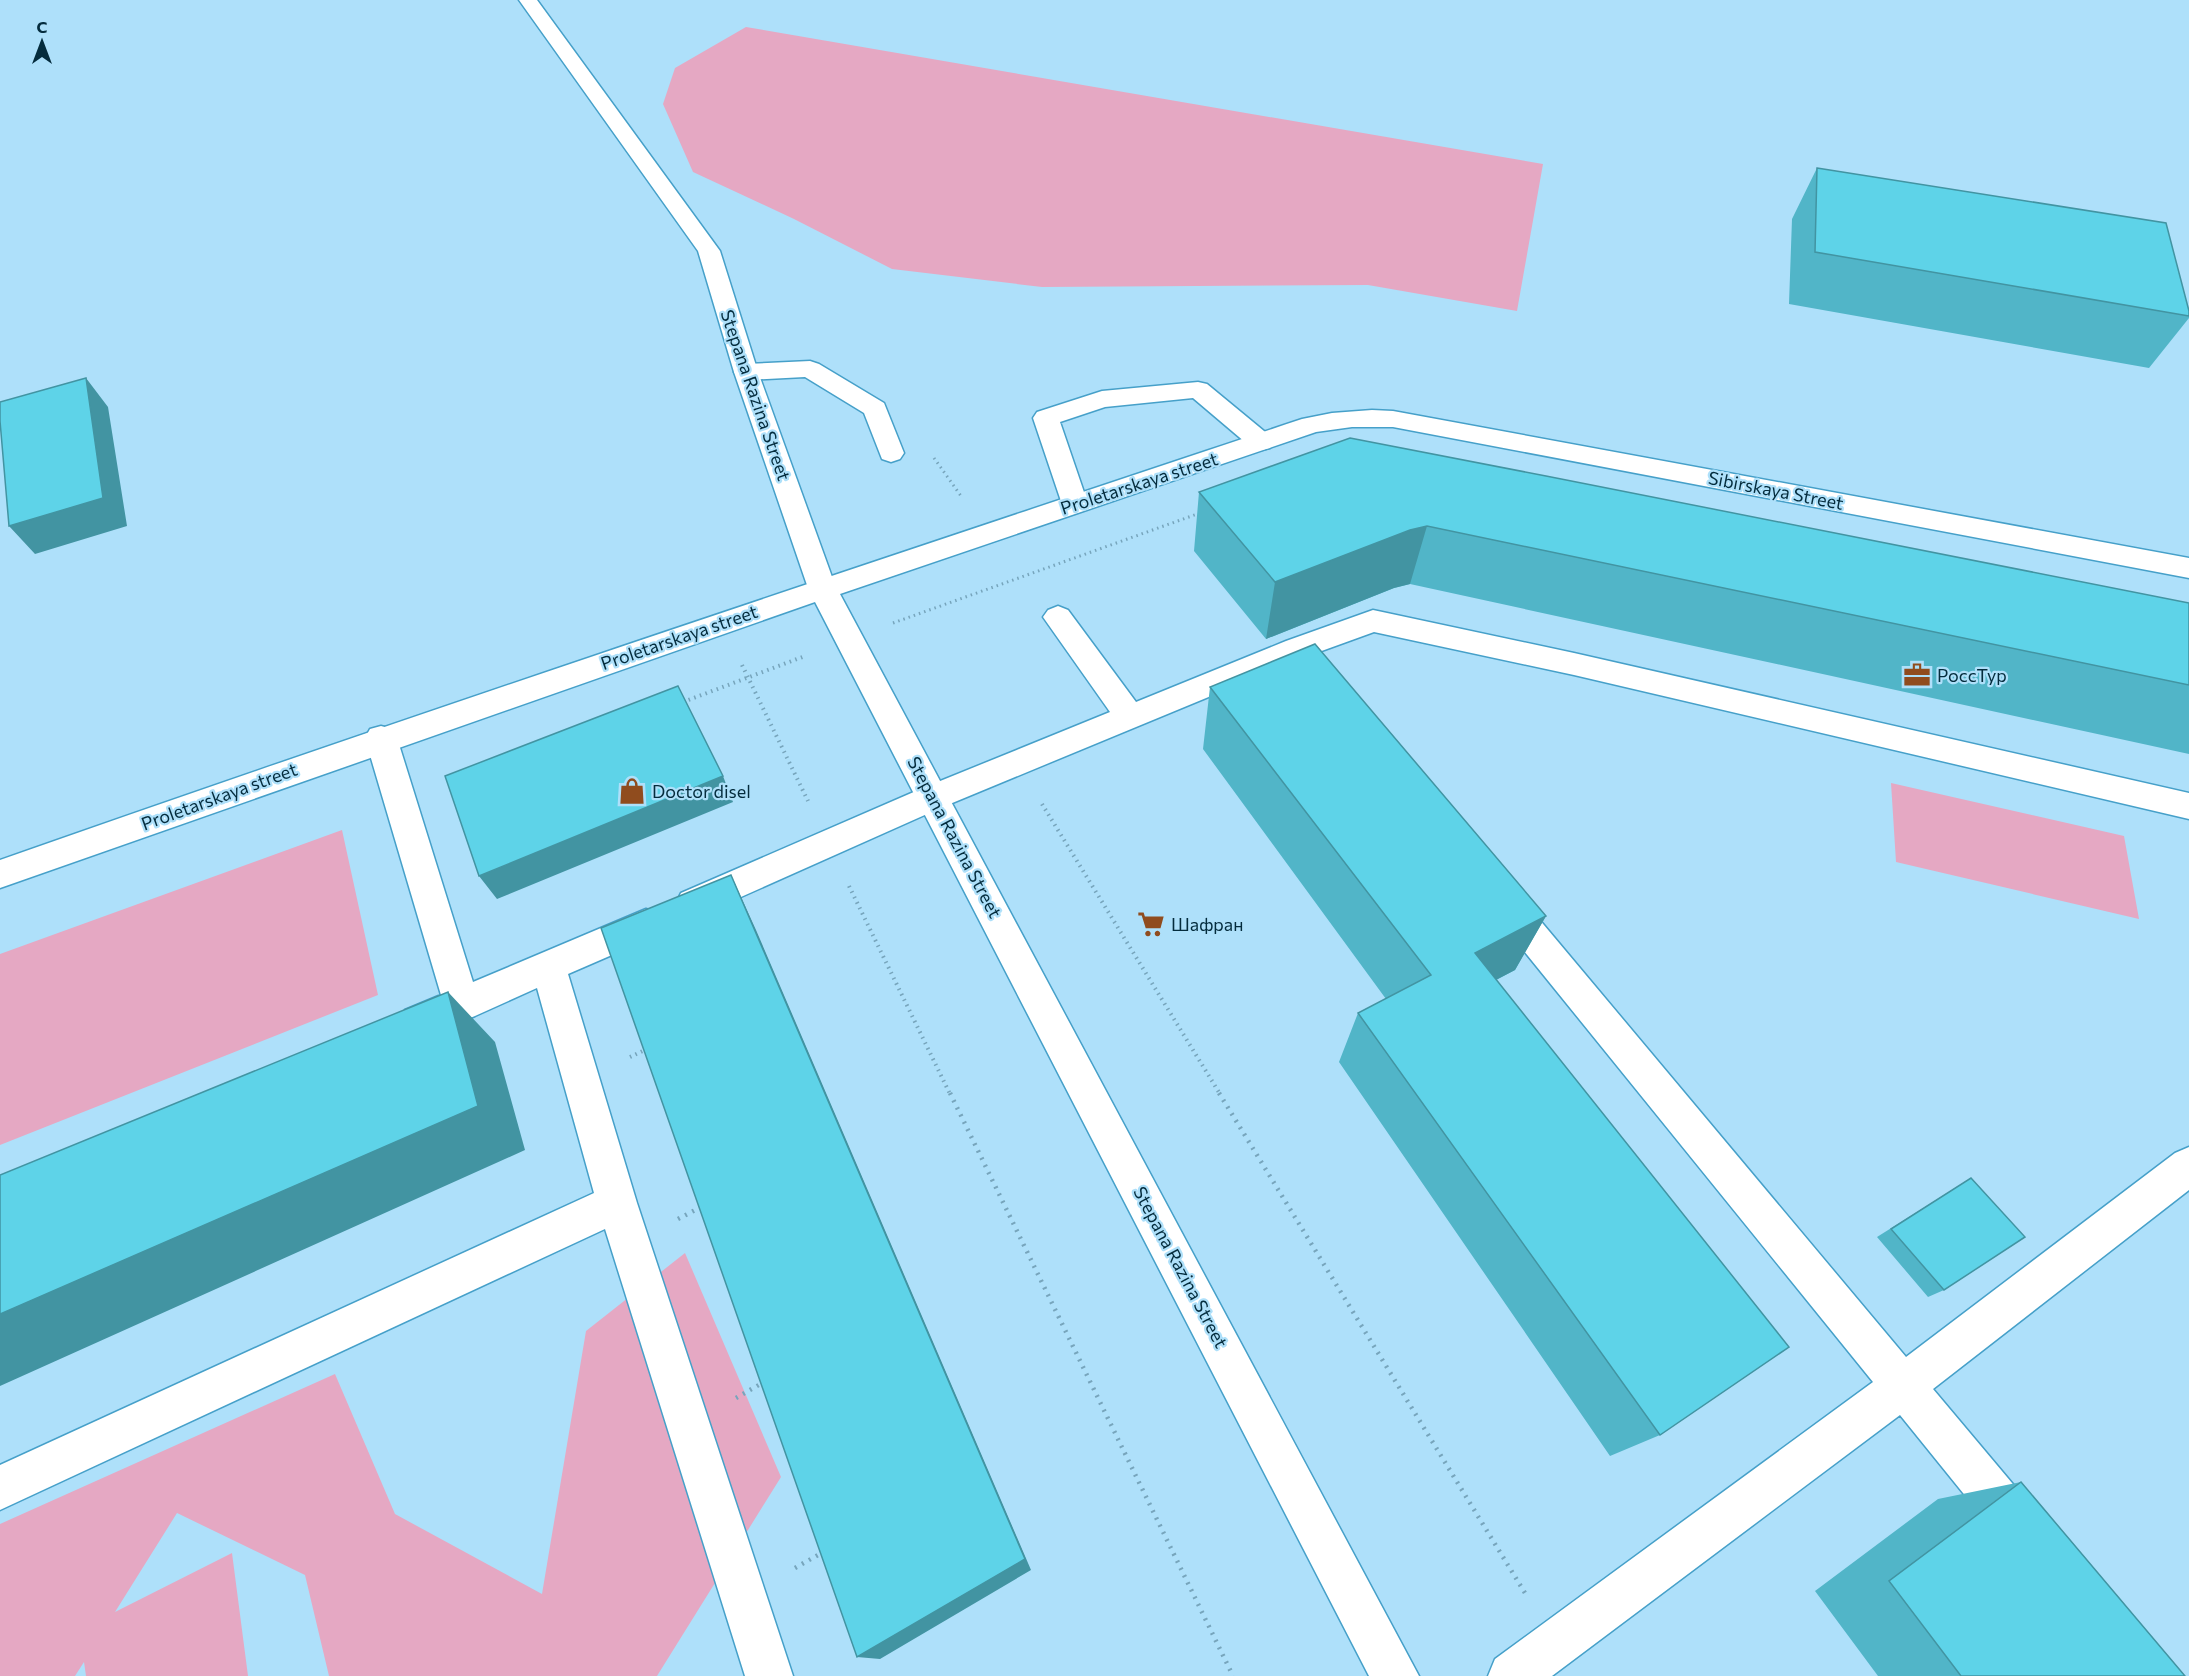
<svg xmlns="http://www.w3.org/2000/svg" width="2189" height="1676" font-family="Commissioner,sans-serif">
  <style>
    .green { fill: #e5a8c3 }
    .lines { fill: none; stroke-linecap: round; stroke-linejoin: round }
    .lane-casing { stroke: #46a0c9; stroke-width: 3 }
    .street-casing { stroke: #46a0c9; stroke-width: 3 }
    .secondary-casing { stroke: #46a0c9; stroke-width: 3 }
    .path-far2 { stroke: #77a5bc; stroke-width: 3; stroke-dasharray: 1.5 4; stroke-linecap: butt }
    .path-far1 { stroke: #77a5bc; stroke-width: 4; stroke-dasharray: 1.5 4.5; stroke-linecap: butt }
    .path { stroke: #77a5bc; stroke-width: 4.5; stroke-dasharray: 2 6; stroke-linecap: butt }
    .lane { fill: #fff; fill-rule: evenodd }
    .street { fill: #fff; fill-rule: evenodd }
    .secondary { fill: #fff; fill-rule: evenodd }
    .wall { fill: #51b5c8 }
    .shaded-wall { fill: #4294a2 }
    .building { fill: #5ed3e8; stroke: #4294a2; stroke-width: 1.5 }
    .labels { text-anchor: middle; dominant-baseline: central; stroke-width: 4.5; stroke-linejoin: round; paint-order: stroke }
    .street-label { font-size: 18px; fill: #042c3d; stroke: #aee0fa }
    .poi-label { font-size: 18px; fill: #042c3d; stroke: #aee0fa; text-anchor: start }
  </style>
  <rect width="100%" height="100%" fill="#aee0fa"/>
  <!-- green -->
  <path class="green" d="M746 27 1543 164 1517 311 1368 285 1042 287 892 269 794 219 693 172 663 104 675 68Z
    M1891 783 2124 836 2139 919 1896 862Z
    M342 830 378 995 0 1145V954Z
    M685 1253 781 1477 657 1676H329L305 1575 177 1513 115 1612 232 1553 248 1676H86L84 1662 75 1676H0V1524L335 1374 395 1514 542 1594 586 1331Z"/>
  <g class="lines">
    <defs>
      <path id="lane" d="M810 361 819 364 884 403 904 453 900 459 891 462 882 459 864 413 805 377 746 380 737 377 734 372 737 367 746 364Z
        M1198 382 1207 384 1270 436 1274 442 1270 448 1261 450 1252 448 1193 398 1105 407 1060 422 1088 504 1084 510 1074 513 1064 510 1033 418 1037 412 1102 391Z
        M1058 606 1068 610 1136 702 1286 641 1373 610 1574 653 2189 793V819L1574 675 1374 632 1316 653 1341 686 1337 694C1313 702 1304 680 1291 663L945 806 705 913 693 918 681 913 676 903 681 893 923 788 1110 712 1043 617 1048 610Z
        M381 726 392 729 397 738 473 982 646 909 658 913 663 924 658 935 568 974 637 1203 793 1676H745L605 1229 0 1510V1465L594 1193 537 988 475 1016 418 1039 405 1034 400 1022 405 1010 441 995 365 738 370 729Z
        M1506 889 1518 894 1906 1357 2175 1153 2189 1147V1190L1933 1389 2033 1508 2040 1524 2033 1540 2017 1547 2001 1540 1900 1415 1552 1676H1488L1495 1659 1873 1382 1494 914 1489 904 1494 894Z"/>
      <path id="street" d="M519 0H537L720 251 758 372 836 588 832 595 822 598 812 595 808 588 734 372 698 251Z"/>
      <path id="secondary" d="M1372 410 1393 411 2189 558V578L1393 427H1352L1316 432 840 594 1419 1676H1369L815 602 0 888V860C433 708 867 564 1302 419L1332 413Z"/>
    </defs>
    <!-- lane casing -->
    <use href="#lane" class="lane-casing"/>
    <!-- street casing -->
    <use href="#street" class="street-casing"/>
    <!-- secondary casing -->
    <use href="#secondary" class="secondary-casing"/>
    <!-- path-far2 -->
    <path class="path-far2" d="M934 458 961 496
      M893 623 1200 513"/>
    <!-- path-far1 -->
    <path class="path-far1" d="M742 665 808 801
      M683 702 805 656
      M1042 804 1220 1094
      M849 886 950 1094
      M630 1057 647 1049"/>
    <!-- path -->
    <path class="path" d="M950 1093 1233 1676
      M1219 1093 1525 1593
      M678 1219 703 1206
      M736 1398 764 1382
      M795 1568 825 1551"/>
    <!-- lane -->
    <use href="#lane" class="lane"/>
    <!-- street -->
    <use href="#street" class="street"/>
    <!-- secondary -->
    <use href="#secondary" class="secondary"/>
  </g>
  <!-- wall -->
  <path class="wall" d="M1817 168 2189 311V318L2149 368 1789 304 1792 219Z
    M1199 492 2189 603V754L1410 584 1394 588 1266 639 1194 551Z
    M1210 687 1546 916 1515 970 1496 980 1660 1435 1610 1456 1339 1062 1358 1013 1386 999 1203 749Z
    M1971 1178 1944 1290 1928 1297 1877 1237Z
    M2021 1482 2185 1676H1878L1815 1591 1938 1499Z"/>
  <!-- shaded-wall -->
  <path class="shaded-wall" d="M86 378 108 407 127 526 35 554 9 526Z
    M1427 526 1410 584 1394 588 1266 639 1275 582 1410 530Z
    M723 776 733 802 497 899 479 876Z
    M731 875 756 930 1031 1570 880 1659 857 1657Z
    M1546 916 1515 970 1448 1005 1475 953Z
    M448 992 495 1042 525 1150 0 1386V1314Z"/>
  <!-- building -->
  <path class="building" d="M1817 168 2166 223 2189 311V316L1815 252Z
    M86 378 103 498 9 526 0 421V402Z
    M1350 438 1546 476 2189 603V685L1427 526 1410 530 1275 582 1199 492Z
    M1315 644 1546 916 1475 953 1789 1347 1660 1435 1358 1013 1431 975 1210 687Z
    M678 686 723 776 479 876 445 776Z
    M731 875 1025 1559 857 1657 601 928Z
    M448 992 478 1106 0 1314V1175Z
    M1971 1178 2025 1237 1944 1290 1891 1229Z
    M2021 1482 2185 1676H1961L1889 1581Z"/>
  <!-- icons -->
  <defs>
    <symbol id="office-bare" viewBox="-9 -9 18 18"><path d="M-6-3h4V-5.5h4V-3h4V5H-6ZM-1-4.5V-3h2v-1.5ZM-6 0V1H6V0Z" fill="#904c1e" stroke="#aee0fa" stroke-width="2.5" paint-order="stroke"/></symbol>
    <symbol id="shop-bare" viewBox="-9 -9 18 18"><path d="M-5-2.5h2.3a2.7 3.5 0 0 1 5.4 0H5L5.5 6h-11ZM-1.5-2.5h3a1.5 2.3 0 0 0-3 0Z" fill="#904c1e" stroke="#aee0fa" stroke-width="2.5" paint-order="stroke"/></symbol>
    <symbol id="supermarket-bare" viewBox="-9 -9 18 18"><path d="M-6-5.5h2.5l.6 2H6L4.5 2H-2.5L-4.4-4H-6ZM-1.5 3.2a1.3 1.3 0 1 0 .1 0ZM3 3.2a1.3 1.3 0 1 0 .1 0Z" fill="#904c1e" stroke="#aee0fa" stroke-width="2.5" paint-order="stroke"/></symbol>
  </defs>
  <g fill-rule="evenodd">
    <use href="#office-bare" x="1898" y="656" width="38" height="38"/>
    <use href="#shop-bare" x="613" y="772" width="38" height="38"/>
    <use href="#supermarket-bare" x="1132" y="905" width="38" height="38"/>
  </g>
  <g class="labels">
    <!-- street labels -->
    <g class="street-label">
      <text transform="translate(756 395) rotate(71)">Stepana Razina Street</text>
      <text transform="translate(1139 483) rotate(-18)">Proletarskaya street</text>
      <text transform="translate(1776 490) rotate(11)">Sibirskaya Street</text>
      <text transform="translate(679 637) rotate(-19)">Proletarskaya street</text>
      <text transform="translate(219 796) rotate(-20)">Proletarskaya street</text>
      <text transform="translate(955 837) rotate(62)">Stepana Razina Street</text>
      <text transform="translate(1181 1267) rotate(62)">Stepana Razina Street</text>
    </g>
    <!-- poi labels -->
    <g class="poi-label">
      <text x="1937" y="675">РоссТур</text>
      <text x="652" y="791">Doctor disel</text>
      <text x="1171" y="924">Шафран</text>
    </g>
  </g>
  <!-- north arrow -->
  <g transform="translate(42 42)" stroke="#aee0fa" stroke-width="4.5" paint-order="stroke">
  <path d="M0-4.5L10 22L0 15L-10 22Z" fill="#042c3d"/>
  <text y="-9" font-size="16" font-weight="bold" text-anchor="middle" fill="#042c3d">С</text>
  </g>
</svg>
